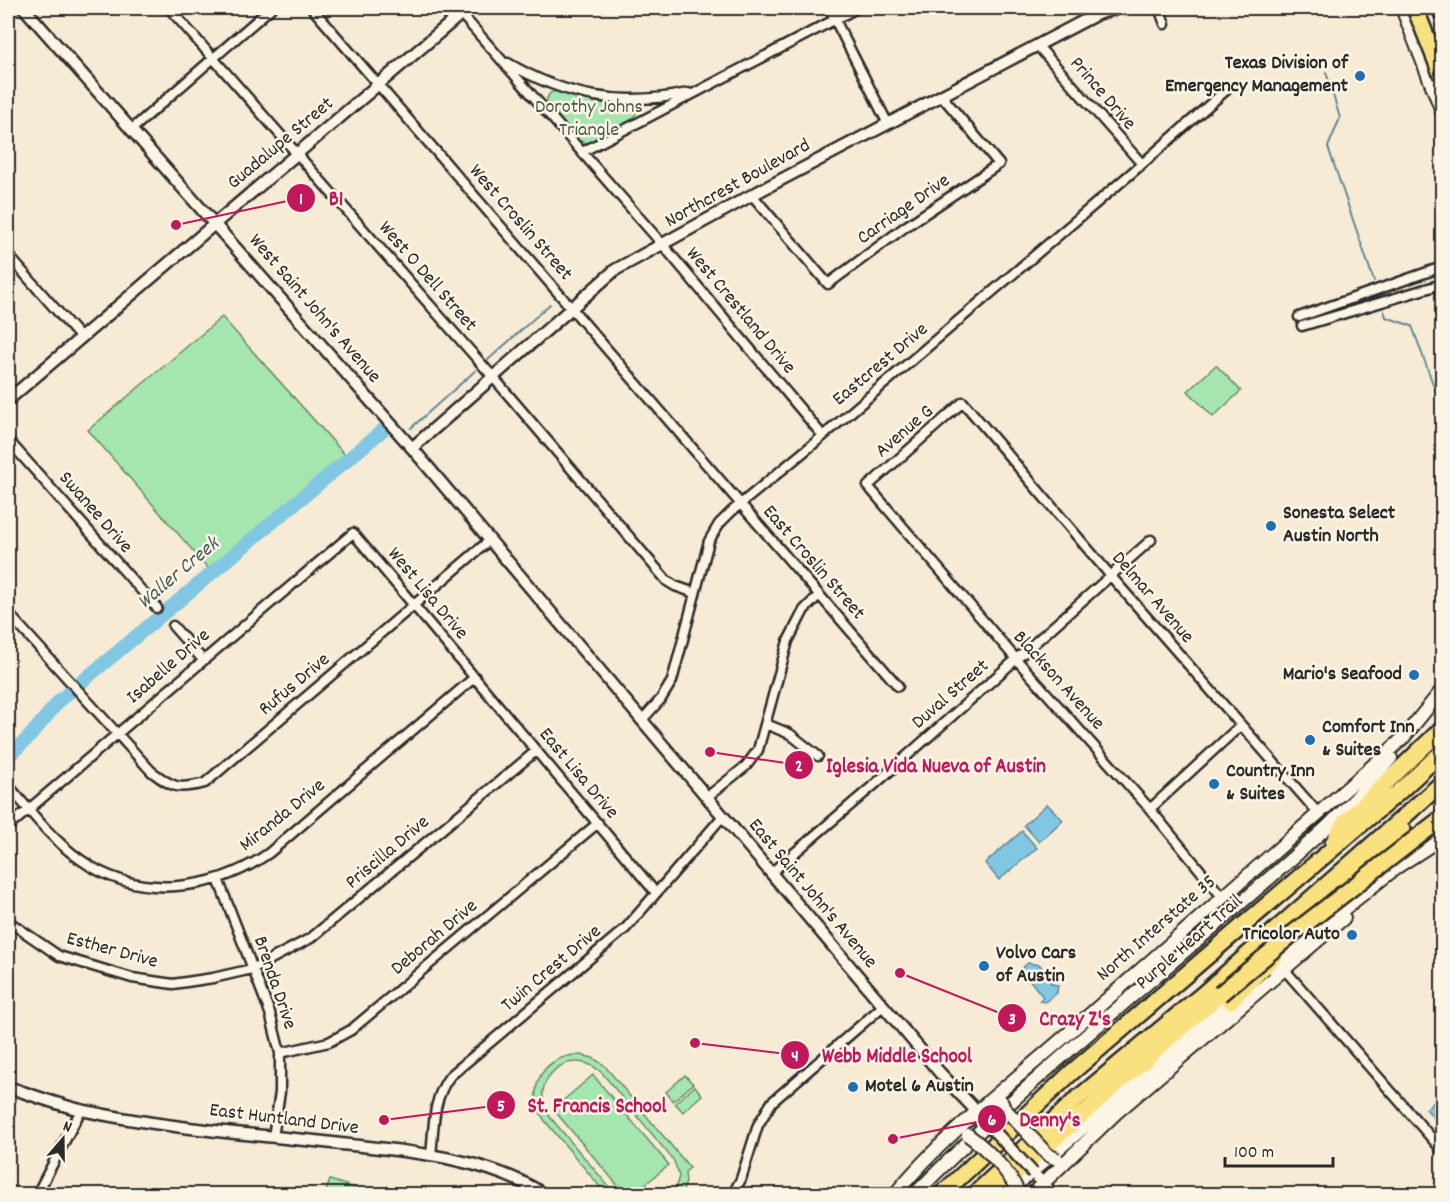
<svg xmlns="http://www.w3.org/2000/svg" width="1450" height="1202" font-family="Dekko,sans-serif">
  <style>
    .green { fill: #a5e5ae; stroke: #68886c; stroke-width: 1.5 }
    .water { fill: #81c6e2; stroke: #5f8899; stroke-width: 1.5 }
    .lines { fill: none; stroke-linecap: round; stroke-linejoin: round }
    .stream { stroke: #5f8899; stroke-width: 2 }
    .river { stroke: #81c6e2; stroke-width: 14 }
    .minor-casing { stroke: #2b2b2b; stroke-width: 13 }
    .tertiary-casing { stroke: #2b2b2b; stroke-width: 15 }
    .secondary-casing { stroke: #2b2b2b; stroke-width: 16 }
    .motorway-casing { stroke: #2b2b2b; stroke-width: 20 }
    .minor { stroke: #fcf5e5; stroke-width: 8 }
    .tertiary { stroke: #fcf5e5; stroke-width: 10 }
    .secondary { stroke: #fcf5e5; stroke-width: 12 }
    .motorway { stroke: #fae180; stroke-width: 15 }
    .tertiary-bridge-casing { stroke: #2b2b2b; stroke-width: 15; stroke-linecap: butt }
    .secondary-bridge-casing { stroke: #2b2b2b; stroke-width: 16; stroke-linecap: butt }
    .motorway-bridge-casing { stroke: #2b2b2b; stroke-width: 20; stroke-linecap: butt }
    .tertiary-bridge { stroke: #fcf5e5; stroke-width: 10 }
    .secondary-bridge { stroke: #fcf5e5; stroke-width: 12 }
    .motorway-bridge { stroke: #fae180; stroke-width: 15 }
    .poi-dot { fill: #1f6fb2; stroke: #fcf5e5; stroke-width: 2 }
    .labels { text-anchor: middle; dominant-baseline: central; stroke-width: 5; stroke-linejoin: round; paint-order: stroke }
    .poi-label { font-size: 20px; font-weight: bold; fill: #2b2b2b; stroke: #fcf5e5; text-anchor: start }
    .street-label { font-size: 20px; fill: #2b2b2b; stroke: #fcf5e5 }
    .park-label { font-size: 20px; fill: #4a5a4c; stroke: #fcf5e5 }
    .water-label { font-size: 21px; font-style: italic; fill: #455a62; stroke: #fcf5e5 }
    .leader { fill: none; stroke: #c2185b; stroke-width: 2 }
    .callout-dot { fill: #c2185b; stroke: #fcf5e5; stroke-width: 2 }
    .mark-label { font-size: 18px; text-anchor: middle; font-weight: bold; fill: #fff }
    .callout-label { font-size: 21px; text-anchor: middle; font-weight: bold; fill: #c2185b; stroke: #fcf5e5; stroke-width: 5; stroke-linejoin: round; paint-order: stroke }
  </style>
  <rect width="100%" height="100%" fill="#f7ebd5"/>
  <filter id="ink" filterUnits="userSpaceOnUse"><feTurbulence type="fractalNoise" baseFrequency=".0167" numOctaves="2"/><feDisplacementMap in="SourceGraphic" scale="12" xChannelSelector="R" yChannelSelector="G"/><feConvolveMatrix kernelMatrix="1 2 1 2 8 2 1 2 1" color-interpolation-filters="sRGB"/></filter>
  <g filter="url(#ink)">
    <!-- green -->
    <path class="green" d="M559 90 581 98 629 104 636 109V114L631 121 588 143 579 141 547 105V98L550 93Z
      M222 317 347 457 213 574 88 430Z
      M1216 365 1241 391 1213 417 1188 391Z
      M580 1055 593 1058 604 1065 690 1168 685 1172 686 1182 682 1194H674L679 1176 674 1161 603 1074C571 1042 525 1080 550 1117L615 1194H606L545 1121C523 1090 543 1054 580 1055Z
      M593 1075 669 1165 633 1194H625L553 1109Z
      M685 1075 693 1084 673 1101 666 1092Z
      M695 1086 702 1095 683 1112 675 1103Z
      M330 1180 374 1194H325Z"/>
    <!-- water -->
    <path class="water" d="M1047 804 1063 820 1039 842 1024 825Z
      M1022 831 1037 848 999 880 985 863Z
      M1028 963 1040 965 1052 984 1058 985 1057 993 1045 1002 1039 1001 1043 997 1021 969Z
      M1442 1094V1125L1441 1126 1426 1109Z"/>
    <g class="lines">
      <!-- stream -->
      <path class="stream" d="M1326 72 1340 118 1328 147 1374 281
        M1384 311 1386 317 1412 326 1442 409
        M488 360 550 304
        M411 428 476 370"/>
      <!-- river -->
      <path class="river" d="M8 757 30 736 60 700 383 430"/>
      <defs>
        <path id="minor" d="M169 8 493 377 667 581 675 586 695 593
          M312 8 898 686
          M456 8 663 245 823 436
          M829 8 888 124
          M1159 8 1165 24
          M1037 45 1142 164
          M508 63C566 97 621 107 688 93
          M131 130 271 8
          M582 152 857 8
          M752 195 828 284 905 227 999 164 941 95
          M8 255 80 337
          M1299 317 1442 267
          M1302 326 1442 284
          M8 440 157 608
          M8 613 151 771C173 788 178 790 205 783L490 540
          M173 626 203 660
          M642 720 661 699 672 681 709 541 719 524 732 511 823 436 1142 164 1225 91
          M766 724 790 734 818 756
          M8 785C30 811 52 840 81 860 137 900 214 892 269 853L475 677
          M707 797 746 766 758 750 788 641 804 610 819 595
          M1150 809 1241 725
          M8 827 353 533 656 893
          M771 873 874 785 1151 540
          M218 879 270 1013 280 1053V1092L273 1137
          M1223 898 1150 809 1016 659 868 486 963 402 1116 582 1318 813
          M8 921 59 956 132 978 173 984 213 978 252 969 311 938 536 751
          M1284 969 1442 1150
          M280 1053 329 1042 351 1030 598 823
          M431 1156C434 1128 432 1099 450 1076L626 928 723 816
          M37 1194 81 1110
          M733 1194 741 1179 758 1125 772 1102 883 1006"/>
        <path id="tertiary" d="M24 8 412 448 940 1073 982 1117
          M8 400 468 8
          M412 448 615 270 752 195 1097 14 1119 8
          M8 1087C32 1095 56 1104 81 1110 158 1127 237 1133 315 1141 388 1150 481 1153 543 1194
          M1033 1173 1053 1194"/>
        <path id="secondary" d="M1402 8 1442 111
          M1271 967 1397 867 1442 838
          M895 1194C946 1132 1011 1084 1071 1031 1176 939 1281 846 1386 754L1404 737 1442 690
          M915 1194C1044 1063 1191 951 1327 827L1355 799 1391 758
          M1006 1194 1237 996
          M1032 1194 1116 1113 1344 918"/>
        <path id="motorway" d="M1440 8 1442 13
          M1333 843 1345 822 1442 729
          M1347 885 1403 830
          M1230 1001 1275 956
          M942 1194 1071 1073 1400 791 1442 752
          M975 1194 1077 1099 1203 994 1442 783
          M992 1194 1220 994"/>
      </defs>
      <!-- minor casing -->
      <use href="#minor" class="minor-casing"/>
      <!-- tertiary casing -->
      <use href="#tertiary" class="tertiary-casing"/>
      <!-- secondary casing -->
      <use href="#secondary" class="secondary-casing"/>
      <!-- motorway casing -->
      <use href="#motorway" class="motorway-casing"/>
      <!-- minor -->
      <use href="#minor" class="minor"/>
      <!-- tertiary -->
      <use href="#tertiary" class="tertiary"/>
      <!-- secondary -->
      <use href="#secondary" class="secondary"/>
      <!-- motorway -->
      <use href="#motorway" class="motorway"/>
      <defs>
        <path id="tertiary-bridge" d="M985 1121 1033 1173"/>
        <path id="secondary-bridge" d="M1001 1101 1004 1108 1048 1155 1057 1159
          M968 1135C987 1149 1010 1172 1019 1194"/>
        <path id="motorway-bridge" d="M1415 8 1442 76
          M1220 994 1291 935 1442 818"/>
      </defs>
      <!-- tertiary-bridge casing -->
      <use href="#tertiary-bridge" class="tertiary-bridge-casing"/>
      <!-- secondary-bridge casing -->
      <use href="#secondary-bridge" class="secondary-bridge-casing"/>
      <!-- motorway-bridge casing -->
      <use href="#motorway-bridge" class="motorway-bridge-casing"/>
      <!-- tertiary-bridge -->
      <use href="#tertiary-bridge" class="tertiary-bridge"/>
      <!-- secondary-bridge -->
      <use href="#secondary-bridge" class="secondary-bridge"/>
      <!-- motorway-bridge -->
      <use href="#motorway-bridge" class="motorway-bridge"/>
    </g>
  </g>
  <!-- markers -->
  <g class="poi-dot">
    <circle cx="1360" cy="76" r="6"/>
    <circle cx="1271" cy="526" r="6"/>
    <circle cx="1414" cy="675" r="6"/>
    <circle cx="1310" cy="740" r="6"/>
    <circle cx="1214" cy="784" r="6"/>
    <circle cx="1352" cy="935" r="6"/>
    <circle cx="984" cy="966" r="6"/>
    <circle cx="853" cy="1087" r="6"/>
  </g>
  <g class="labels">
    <!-- poi labels -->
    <g class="poi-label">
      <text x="1348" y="64" text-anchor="end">Texas Division of<tspan x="1348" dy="23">Emergency Management</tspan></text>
      <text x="1283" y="514">Sonesta Select<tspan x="1283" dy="23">Austin North</tspan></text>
      <text x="1402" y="675" text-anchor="end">Mario's Seafood</text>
      <text x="1322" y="728">Comfort Inn<tspan x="1322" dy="23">&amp; Suites</tspan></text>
      <text x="1226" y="772">Country Inn<tspan x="1226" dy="23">&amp; Suites</tspan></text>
      <text x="1340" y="935" text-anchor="end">Tricolor Auto</text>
      <text x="996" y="954">Volvo Cars<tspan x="996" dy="23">of Austin</tspan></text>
      <text x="865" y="1087">Motel 6 Austin</text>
    </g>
    <!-- street labels -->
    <g class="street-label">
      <text transform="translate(1102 94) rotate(49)">Prince Drive</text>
      <text transform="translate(281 144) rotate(-40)">Guadalupe Street</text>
      <text transform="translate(738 184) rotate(-29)">Northcrest Boulevard</text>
      <text transform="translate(904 210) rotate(-35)">Carriage Drive</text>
      <text transform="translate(520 223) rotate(49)">West Croslin Street</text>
      <text transform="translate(427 277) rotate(49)">West O Dell Street</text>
      <text transform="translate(314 309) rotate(49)">West Saint John's Avenue</text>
      <text transform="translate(740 311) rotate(50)">West Crestland Drive</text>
      <text transform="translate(881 365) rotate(-40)">Eastcrest Drive</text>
      <text transform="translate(905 432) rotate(-41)">Avenue G</text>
      <text transform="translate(95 513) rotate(49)">Swanee Drive</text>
      <text transform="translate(813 563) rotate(49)">East Croslin Street</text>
      <text transform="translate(427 594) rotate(50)">West Lisa Drive</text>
      <text transform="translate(1152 598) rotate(49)">Delmar Avenue</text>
      <text transform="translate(169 667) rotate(-41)">Isabelle Drive</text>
      <text transform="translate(1058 681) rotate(48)">Blackson Avenue</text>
      <text transform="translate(295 685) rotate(-40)">Rufus Drive</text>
      <text transform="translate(951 695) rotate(-41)">Duval Street</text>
      <text transform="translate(578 774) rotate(50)">East Lisa Drive</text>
      <text transform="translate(283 816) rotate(-39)">Miranda Drive</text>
      <text transform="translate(388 853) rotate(-40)">Priscilla Drive</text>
      <text transform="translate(812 894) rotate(50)">East Saint John's Avenue</text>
      <text transform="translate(1157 929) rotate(-41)">North Interstate 35</text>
      <text transform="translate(435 938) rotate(-40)">Deborah Drive</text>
      <text transform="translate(1190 943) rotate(-41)">Purple Heart Trail</text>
      <text transform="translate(112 951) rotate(15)">Esther Drive</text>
      <text transform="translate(552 969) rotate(-40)">Twin Crest Drive</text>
      <text transform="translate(274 983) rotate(71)">Brenda Drive</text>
      <text transform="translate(284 1120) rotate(7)">East Huntland Drive</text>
    </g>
    <!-- park labels -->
    <g class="park-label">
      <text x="589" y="108">Dorothy Johns<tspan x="589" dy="23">Triangle</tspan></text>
    </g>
    <!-- water labels -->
    <g class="water-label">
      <text transform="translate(179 574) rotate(-40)">Waller Creek</text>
    </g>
  </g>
  <!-- callouts -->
  <path class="leader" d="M176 225L301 198M710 752L799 765M900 973L1012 1018M695 1043L795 1055M384 1120L501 1105M893 1139L992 1119"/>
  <g class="callout-dot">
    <circle cx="176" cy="225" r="6"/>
    <circle cx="710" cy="752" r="6"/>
    <circle cx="900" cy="973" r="6"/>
    <circle cx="695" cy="1043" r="6"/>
    <circle cx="384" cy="1120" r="6"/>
    <circle cx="893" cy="1139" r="6"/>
    <circle cx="301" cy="198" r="15"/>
    <circle cx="799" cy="765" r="15"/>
    <circle cx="1012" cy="1018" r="15"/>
    <circle cx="795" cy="1055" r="15"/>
    <circle cx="501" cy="1105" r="15"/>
    <circle cx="992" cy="1119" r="15"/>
  </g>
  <g class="mark-label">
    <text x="301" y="204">1</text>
    <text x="799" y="771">2</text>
    <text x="1012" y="1024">3</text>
    <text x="795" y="1061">4</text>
    <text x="501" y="1111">5</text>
    <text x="992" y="1125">6</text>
  </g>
  <g class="callout-label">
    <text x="336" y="205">B1</text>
    <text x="936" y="772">Iglesia Vida Nueva of Austin</text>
    <text x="1075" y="1025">Crazy Z's</text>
    <text x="897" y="1062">Webb Middle School</text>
    <text x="597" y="1112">St. Francis School</text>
    <text x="1050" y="1126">Denny's</text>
  </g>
  <!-- margin -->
  <rect width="1450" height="1202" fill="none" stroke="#fcf5e5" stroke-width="30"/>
  <rect x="15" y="15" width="1420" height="1172" fill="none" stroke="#2b2b2b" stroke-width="2" filter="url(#ink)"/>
  <!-- north arrow -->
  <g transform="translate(63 1139) rotate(20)" stroke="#fcf5e5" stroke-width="4.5" paint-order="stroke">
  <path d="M0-4.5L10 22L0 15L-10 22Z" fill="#2b2b2b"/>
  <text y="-9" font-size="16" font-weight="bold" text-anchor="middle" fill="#2b2b2b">N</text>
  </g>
  <!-- scale -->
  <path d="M1225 1157v9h108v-9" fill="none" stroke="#2b2b2b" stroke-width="3"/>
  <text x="1234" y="1157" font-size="18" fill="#2b2b2b" stroke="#fcf5e5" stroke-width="4.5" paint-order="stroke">100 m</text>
</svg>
